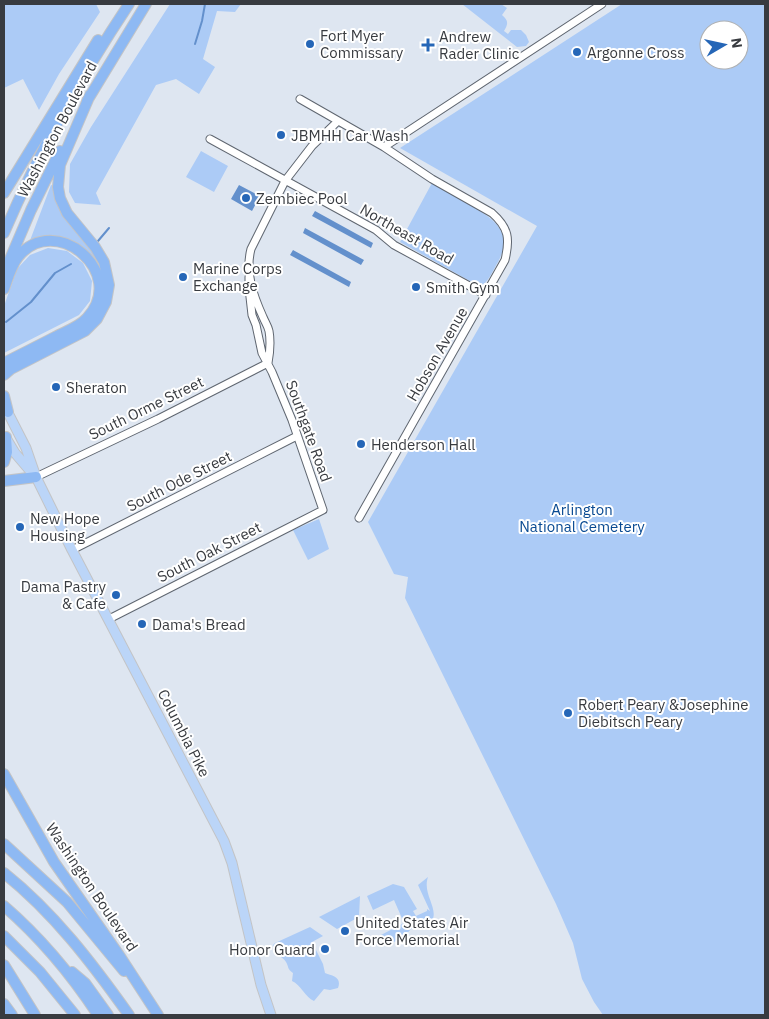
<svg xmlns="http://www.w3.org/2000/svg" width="769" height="1019" font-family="'IBM Plex Sans',sans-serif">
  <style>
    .green { fill: #accbf6; fill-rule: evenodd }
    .water { fill: #6390cc }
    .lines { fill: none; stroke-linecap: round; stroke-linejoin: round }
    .stream { stroke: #6390cc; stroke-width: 2 }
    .minor-casing { stroke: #5f6670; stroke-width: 9 }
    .major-casing { stroke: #c3c4c6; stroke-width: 11 }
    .highway-casing { stroke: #c3c4c6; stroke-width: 12 }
    .minor { stroke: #fff; stroke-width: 7 }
    .major { stroke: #bbd5f8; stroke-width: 9 }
    .highway { stroke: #8eb9f3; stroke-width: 10 }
    .poi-dot { fill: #2566b7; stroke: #fff; stroke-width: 2 }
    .labels { text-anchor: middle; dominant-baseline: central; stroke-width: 4; stroke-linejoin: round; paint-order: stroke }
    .poi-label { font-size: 15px; fill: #383b40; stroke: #fff; text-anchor: start }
    .street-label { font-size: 15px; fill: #383b40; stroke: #fff }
    .park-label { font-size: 15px; fill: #094a92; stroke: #fff }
  </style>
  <rect width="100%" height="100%" fill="#dee6f1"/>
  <!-- green -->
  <path class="green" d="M4 4H96L100 12 59 74 39 110 23 79 4 88Z
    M170 4H241L235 12 217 11 203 59 215 67 199 94 176 79 156 85 96 193 101 205 75 203 69 192 70 164 91 127Z
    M462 4H501L507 8 502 15C509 21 508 24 504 31L508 34 511 30H521L526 35 529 42 526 46 517 47Z
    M622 4H765V1015H603L594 1002 582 979 573 943 556 904 405 598 408 577 394 574 368 522 537 226 400 148ZM709 30H739V60H709Z
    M201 151 228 166 214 192 186 177Z
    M432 183C443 190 455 196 466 203 491 217 515 230 498 262 493 270 490 279 483 285H477L400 242Z
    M51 185 54 186 104 272H101C91 254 75 235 52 237 44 238 36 241 29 243Z
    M48 248 67 251 83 263 92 281 90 301 79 315 4 353V306L17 269 30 255Z
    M319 519 329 549 308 560 293 530Z
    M428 877C422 894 439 908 432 921L411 929 401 940 389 943 381 935 404 923 394 900 373 910 367 896 393 884 404 887 417 909 413 911 416 916 427 911V909L430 911 418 885Z
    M360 896 359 917 337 929 319 917Z
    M310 927 323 936 312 942 323 964 325 973C333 976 342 977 338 988L330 990 324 989 314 1001C305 997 301 985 292 981L293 973C287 969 289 967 286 962 282 955 276 958 273 945L275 943Z"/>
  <!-- water -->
  <path class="water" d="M239 185 260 196 252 211 231 199Z
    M315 211 373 243 371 248 312 216Z
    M305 228 364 260 361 265 303 233Z
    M293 250 351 282 349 287 290 255Z"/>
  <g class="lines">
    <!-- stream -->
    <path class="stream" d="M195 44 202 21 205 4
      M98 241 109 228
      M6 322 31 302 55 273 71 264"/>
    <defs>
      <path id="minor" d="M300 99 384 147 432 179 492 213C509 228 510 239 505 260L359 518
        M210 139 376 230 394 245 486 295
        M384 147 602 4
        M268 363C270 352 271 342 269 331 268 326 265 322 263 317 253 295 245 272 251 249L285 181 312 146 338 121
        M36 477 158 419 268 363
        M72 550 297 436
        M109 619 323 510 292 420 272 372 262 353 256 325 252 315 249 288V277"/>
      <path id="major" d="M5 407 26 448 36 477 72 550 224 841 232 863 261 985 271 1015
        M6 438 15 453 32 473"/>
      <path id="highway" d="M87 101 146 4
        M4 193 98 40
        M4 233C38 154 81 76 129 4
        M4 273 31 210 60 151
        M4 289C8 278 11 266 18 257 55 211 129 273 87 318 79 327 66 331 55 337 38 346 21 354 4 363
        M4 375 11 369 85 331 97 319 106 302 109 285 104 262 95 247 67 213 60 198 58 187 60 165 90 95
        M4 396 8 412
        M4 462 7 452 6 437
        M4 481 36 477
        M4 774 54 862 119 955 158 1015
        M4 844 67 902 124 971
        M4 873C54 913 92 963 129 1015
        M4 906C41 938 71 974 98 1015
        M4 936 40 972 75 1015
        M4 965 35 1015
        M72 972 85 983 108 1015
        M4 1004 12 1015"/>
    </defs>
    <!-- minor casing -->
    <use href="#minor" class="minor-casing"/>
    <!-- major casing -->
    <use href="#major" class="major-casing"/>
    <!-- highway casing -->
    <use href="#highway" class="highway-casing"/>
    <!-- minor -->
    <use href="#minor" class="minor"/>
    <!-- major -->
    <use href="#major" class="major"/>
    <!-- highway -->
    <use href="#highway" class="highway"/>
  </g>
  <!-- markers -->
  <g class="poi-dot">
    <circle cx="310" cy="44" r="5"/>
    <path d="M425.5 37.5h5v5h5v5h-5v5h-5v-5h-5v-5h5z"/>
    <circle cx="577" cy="52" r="5"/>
    <circle cx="281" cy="135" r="5"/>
    <circle cx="246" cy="198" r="5"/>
    <circle cx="183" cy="277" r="5"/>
    <circle cx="416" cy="287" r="5"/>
    <circle cx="56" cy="387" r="5"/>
    <circle cx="361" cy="444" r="5"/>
    <circle cx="20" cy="527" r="5"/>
    <circle cx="116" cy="595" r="5"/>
    <circle cx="142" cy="624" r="5"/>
    <circle cx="568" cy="713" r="5"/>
    <circle cx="345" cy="931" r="5"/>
    <circle cx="325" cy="949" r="5"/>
  </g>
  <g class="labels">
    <!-- poi labels -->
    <g class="poi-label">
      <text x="320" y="35">Fort Myer<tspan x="320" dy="17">Commissary</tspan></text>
      <text x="439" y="36">Andrew<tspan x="439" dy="17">Rader Clinic</tspan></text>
      <text x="587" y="52">Argonne Cross</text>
      <text x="291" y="135">JBMHH Car Wash</text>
      <text x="256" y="198">Zembiec Pool</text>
      <text x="193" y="268">Marine Corps<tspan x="193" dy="17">Exchange</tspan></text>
      <text x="426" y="287">Smith Gym</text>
      <text x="66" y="387">Sheraton</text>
      <text x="371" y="444">Henderson Hall</text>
      <text x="30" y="518">New Hope<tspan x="30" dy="17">Housing</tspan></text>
      <text x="106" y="586" text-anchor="end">Dama Pastry<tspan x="106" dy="17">&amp; Cafe</tspan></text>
      <text x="152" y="624">Dama's Bread</text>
      <text x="578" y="704">Robert Peary &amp;Josephine<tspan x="578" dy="17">Diebitsch Peary</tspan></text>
      <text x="355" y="922">United States Air<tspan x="355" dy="17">Force Memorial</tspan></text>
      <text x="315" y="949" text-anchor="end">Honor Guard</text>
    </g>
    <!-- street labels -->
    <g class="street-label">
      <text transform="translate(57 129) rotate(-62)">Washington Boulevard</text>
      <text transform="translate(407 234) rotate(30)">Northeast Road</text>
      <text transform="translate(437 354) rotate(-60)">Hobson Avenue</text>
      <text transform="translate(146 408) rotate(-26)">South Orme Street</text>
      <text transform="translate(309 431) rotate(70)">Southgate Road</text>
      <text transform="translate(179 481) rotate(-27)">South Ode Street</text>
      <text transform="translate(209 552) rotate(-27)">South Oak Street</text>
      <text transform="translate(184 733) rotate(63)">Columbia Pike</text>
      <text transform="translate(92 887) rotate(56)">Washington Boulevard</text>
    </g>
    <!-- park labels -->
    <g class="park-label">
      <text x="582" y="509">Arlington<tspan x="582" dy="17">National Cemetery</tspan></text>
    </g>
  </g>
  <!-- border -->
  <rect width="769" height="1019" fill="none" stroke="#383b40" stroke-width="10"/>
  <!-- north arrow -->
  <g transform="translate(724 45) rotate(81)"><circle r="24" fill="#ffffff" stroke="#afb1b3"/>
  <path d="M0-4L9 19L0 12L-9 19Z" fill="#2566b7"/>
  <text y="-8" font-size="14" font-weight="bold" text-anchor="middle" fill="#383b40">N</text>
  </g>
</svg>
